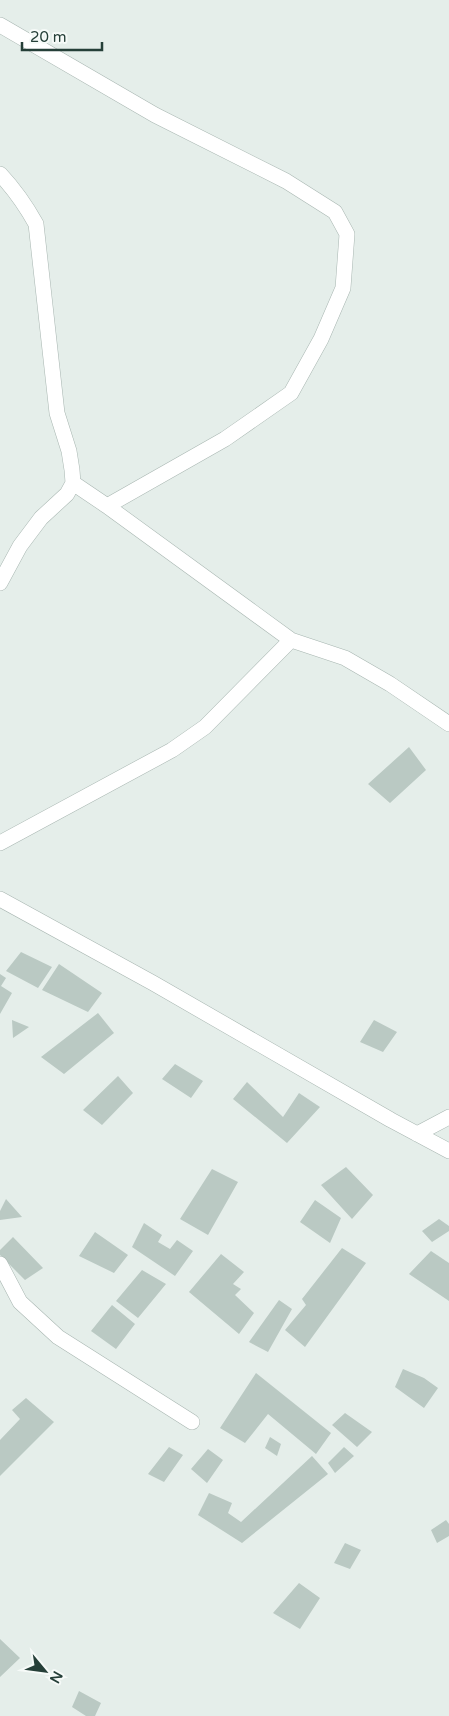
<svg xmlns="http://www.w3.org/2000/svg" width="449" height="1716" font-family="'Varela Round',sans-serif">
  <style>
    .building { fill: #bac9c3 }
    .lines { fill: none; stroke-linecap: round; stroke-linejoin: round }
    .minor-casing { stroke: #a8b6b1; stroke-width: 16 }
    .minor { stroke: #fff; stroke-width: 15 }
  </style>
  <rect width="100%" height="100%" fill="#e5eeea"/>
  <!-- building -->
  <path class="building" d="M409 747 426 770 390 803 368 784Z
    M21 952 52 967 38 988 6 971Z
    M59 964 102 993 88 1012 42 990Z
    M0 974 6 978 1 986 12 993 0 1014Z
    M98 1013 114 1033 64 1074 41 1057Z
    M12 1020 29 1027 13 1038Z
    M374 1020 397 1032 383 1052 360 1042Z
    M175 1064 203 1081 191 1098 162 1079Z
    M118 1076 133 1093 102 1125 83 1110Z
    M247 1082 283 1117 299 1093 320 1107 287 1143 233 1099Z
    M346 1167 373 1195 352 1219 321 1185Z
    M212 1169 238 1182 208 1235 180 1219Z
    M6 1199 22 1217 0 1220V1211Z
    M315 1200 341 1218 330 1243 300 1222Z
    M439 1219 449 1226V1231L432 1242 422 1231Z
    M144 1223 162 1235 158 1242 170 1249 177 1240 193 1251 175 1276 132 1247Z
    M95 1232 128 1255 114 1273 79 1256Z
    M13 1237 43 1268 25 1280 0 1255V1250Z
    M342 1248 366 1263 305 1347 285 1330 306 1305 302 1299Z
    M431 1251 449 1263V1301L409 1274Z
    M221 1254 244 1272 233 1284 241 1289 235 1295 254 1313 239 1334 189 1292Z
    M142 1270 166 1284 138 1318 116 1301Z
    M279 1300 292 1309 268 1352 249 1342Z
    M112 1305 135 1324 116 1349 91 1331Z
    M403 1369 424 1378 438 1388 424 1408 395 1387Z
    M256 1373 331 1433 316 1454 268 1414 245 1443 220 1428Z
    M26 1398 54 1422 0 1476V1440L20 1419 12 1410Z
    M345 1413 372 1432 357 1447 332 1425Z
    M270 1437 281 1444 277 1456 265 1448Z
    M169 1447 183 1455 164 1482 148 1474Z
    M344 1447 354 1456 335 1473 328 1463Z
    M208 1449 223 1460 207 1483 191 1469Z
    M312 1456 328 1474 242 1543 198 1515 209 1493 232 1503 228 1513 241 1522Z
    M446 1520 449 1524V1536L437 1543 431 1530Z
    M345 1543 361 1550 350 1569 334 1563Z
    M299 1583 320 1598 300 1629 273 1613Z
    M0 1639 20 1658 0 1677Z
    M79 1691 101 1703 95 1716H86L72 1707Z"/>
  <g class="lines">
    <defs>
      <path id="minor" d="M0 25 155 115 286 181 335 212 347 234 343 288 321 339 291 393 225 439 107 506
        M0 174C15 190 26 206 36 224L57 413 69 451 72 470 73 483 67 494 41 518 20 546 0 583
        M73 483 107 506 291 640 345 658 390 684 449 724
        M0 843 172 750 205 727 291 640
        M0 899 153 983 391 1120 449 1151
        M417 1134 449 1117
        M0 1264 20 1302 58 1337 192 1422"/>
    </defs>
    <!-- minor casing -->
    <use href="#minor" class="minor-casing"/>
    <!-- minor -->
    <use href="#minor" class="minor"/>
  </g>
  <!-- north arrow -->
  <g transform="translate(45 1671) rotate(119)" stroke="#f6faf8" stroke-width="4" paint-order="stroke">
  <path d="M0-4L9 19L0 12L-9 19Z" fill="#253f38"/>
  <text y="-8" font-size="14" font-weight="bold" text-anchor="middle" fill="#253f38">N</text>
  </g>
  <!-- scale -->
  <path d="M22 42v8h80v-8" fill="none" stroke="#253f38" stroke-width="2.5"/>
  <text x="30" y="42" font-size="15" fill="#253f38" stroke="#f6faf8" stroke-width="4" paint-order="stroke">20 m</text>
</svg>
